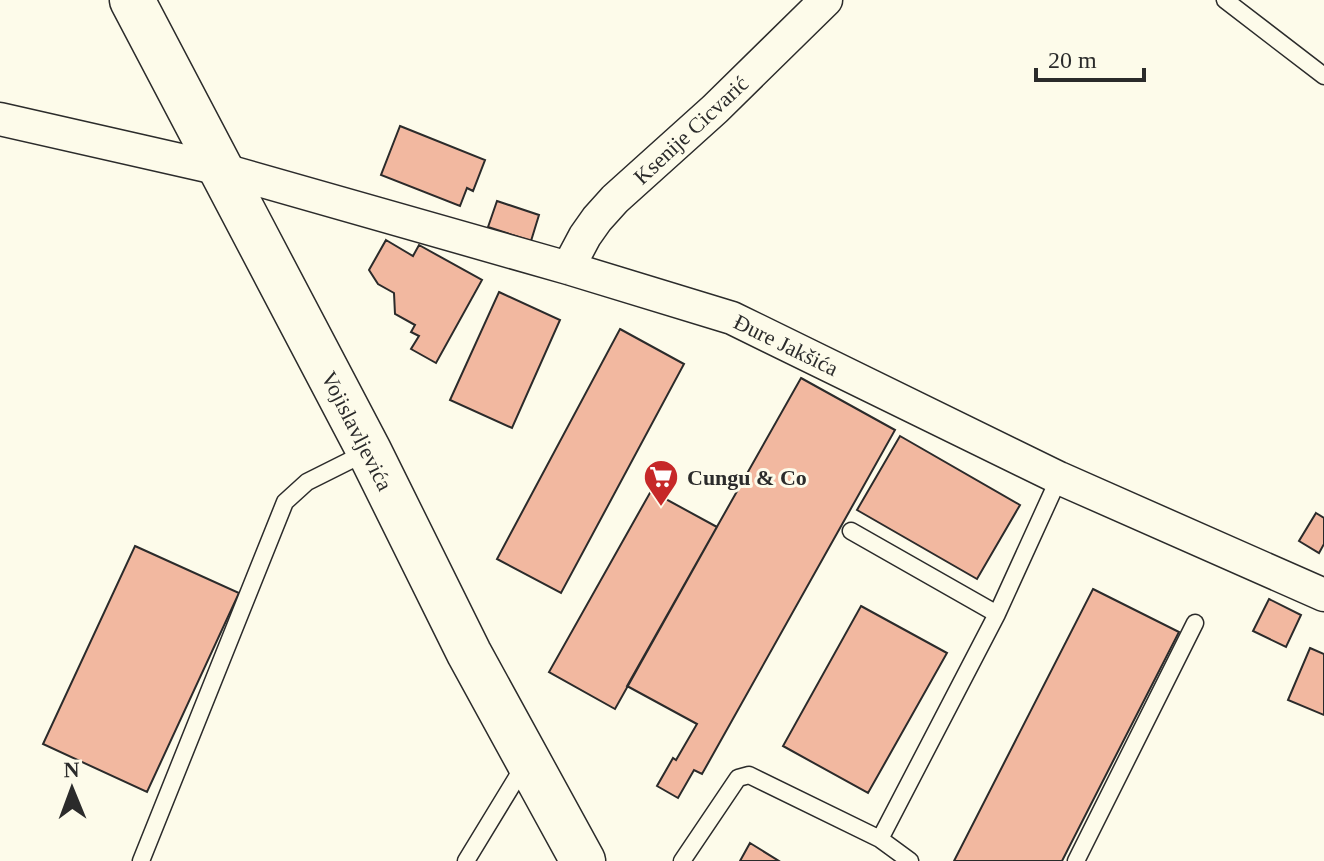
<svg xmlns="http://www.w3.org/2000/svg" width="1324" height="861" font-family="'Times New Roman',serif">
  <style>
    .building { fill: #f2b8a0; stroke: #2b2b2b; stroke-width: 2 }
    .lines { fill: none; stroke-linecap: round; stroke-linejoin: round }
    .lane-casing { stroke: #2b2b2b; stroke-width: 19 }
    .street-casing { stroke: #2b2b2b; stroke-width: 35 }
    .primary-casing { stroke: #2b2b2b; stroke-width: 47 }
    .lane { stroke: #fdfbea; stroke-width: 16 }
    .street { stroke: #fdfbea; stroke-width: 32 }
    .primary { stroke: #fdfbea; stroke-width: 44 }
    .labels { text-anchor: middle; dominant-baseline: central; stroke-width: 6; stroke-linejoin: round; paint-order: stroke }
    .street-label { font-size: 22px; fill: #2b2b2b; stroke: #fdfbea }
    .poi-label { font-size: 22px; font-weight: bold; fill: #2b2b2b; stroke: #fdfbea; text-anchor: start }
  </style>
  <rect width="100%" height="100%" fill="#fdfbea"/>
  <!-- building -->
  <path class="building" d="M400 126 485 160 473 191 467 188 460 206 381 175Z
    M497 201 539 215 531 241 488 227Z
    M386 240 413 256 419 245 482 280 436 363 411 349 419 336 411 332 415 325 395 314 394 293 378 284 369 270Z
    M499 292 560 320 512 428 450 400Z
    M620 329 684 364 561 593 497 559Z
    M801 378 895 430 702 774 694 770 678 798 657 786 673 758 676 760 697 724 627 686Z
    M900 436 1020 505 977 579 857 510Z
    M651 491 717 527 615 709 549 672Z
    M1316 513 1324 518V544L1319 553 1299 541Z
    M135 546 239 593 147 792 43 744Z
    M1093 589 1179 632 1062 861H954Z
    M1269 599 1301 615 1286 647 1253 631Z
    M861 606 947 653 868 793 783 746Z
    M1310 648 1324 654V715L1288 700Z
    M750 843 779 861H740Z"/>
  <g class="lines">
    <defs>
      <path id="lane" d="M1225 0 1324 76
        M851 531 997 614
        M880 839 910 861
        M141 861 285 502 307 482 367 452
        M466 861 525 764
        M682 861 738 778 749 775 880 839 997 614 1059 478
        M1076 861 1195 623"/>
      <path id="street" d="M0 119 220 169 568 268 732 318 1059 478 1324 595
        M568 268 585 236 597 219 615 199 715 109 826 0"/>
      <path id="primary" d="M132 0 369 451 469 653 583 861"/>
    </defs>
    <!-- lane casing -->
    <use href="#lane" class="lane-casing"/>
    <!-- street casing -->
    <use href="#street" class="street-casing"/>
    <!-- primary casing -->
    <use href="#primary" class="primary-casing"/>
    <!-- lane -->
    <use href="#lane" class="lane"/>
    <!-- street -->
    <use href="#street" class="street"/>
    <!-- primary -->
    <use href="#primary" class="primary"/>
  </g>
  <!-- icons -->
  <defs>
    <symbol id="supermarket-pin" viewBox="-11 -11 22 30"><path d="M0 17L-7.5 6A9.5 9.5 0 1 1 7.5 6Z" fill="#c62828" stroke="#fdfbea"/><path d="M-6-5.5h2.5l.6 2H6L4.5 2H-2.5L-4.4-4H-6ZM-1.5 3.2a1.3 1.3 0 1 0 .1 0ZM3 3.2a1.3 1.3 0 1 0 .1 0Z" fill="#fff"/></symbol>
  </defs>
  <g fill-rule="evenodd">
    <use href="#supermarket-pin" x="641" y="457" width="40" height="54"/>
  </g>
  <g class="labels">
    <!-- street labels -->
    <g class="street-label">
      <text transform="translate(691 130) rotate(-43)">Ksenije Cicvarić</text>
      <text transform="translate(786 345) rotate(26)">Đure Jakšića</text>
      <text transform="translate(357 431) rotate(63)">Vojislavljevića</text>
    </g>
    <!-- poi labels -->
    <g class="poi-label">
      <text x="687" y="477">Cungu &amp; Co</text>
    </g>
  </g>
  <!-- north arrow -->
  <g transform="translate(72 789) rotate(359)" stroke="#fdfbea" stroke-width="6" paint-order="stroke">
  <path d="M0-6L14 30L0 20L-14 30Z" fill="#2b2b2b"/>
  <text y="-12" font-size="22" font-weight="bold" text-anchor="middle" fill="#2b2b2b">N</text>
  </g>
  <!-- scale -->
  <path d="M1036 68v12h108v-12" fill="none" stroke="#2b2b2b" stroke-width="4"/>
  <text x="1048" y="68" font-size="24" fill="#2b2b2b" stroke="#fdfbea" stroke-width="6" paint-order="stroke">20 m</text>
</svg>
